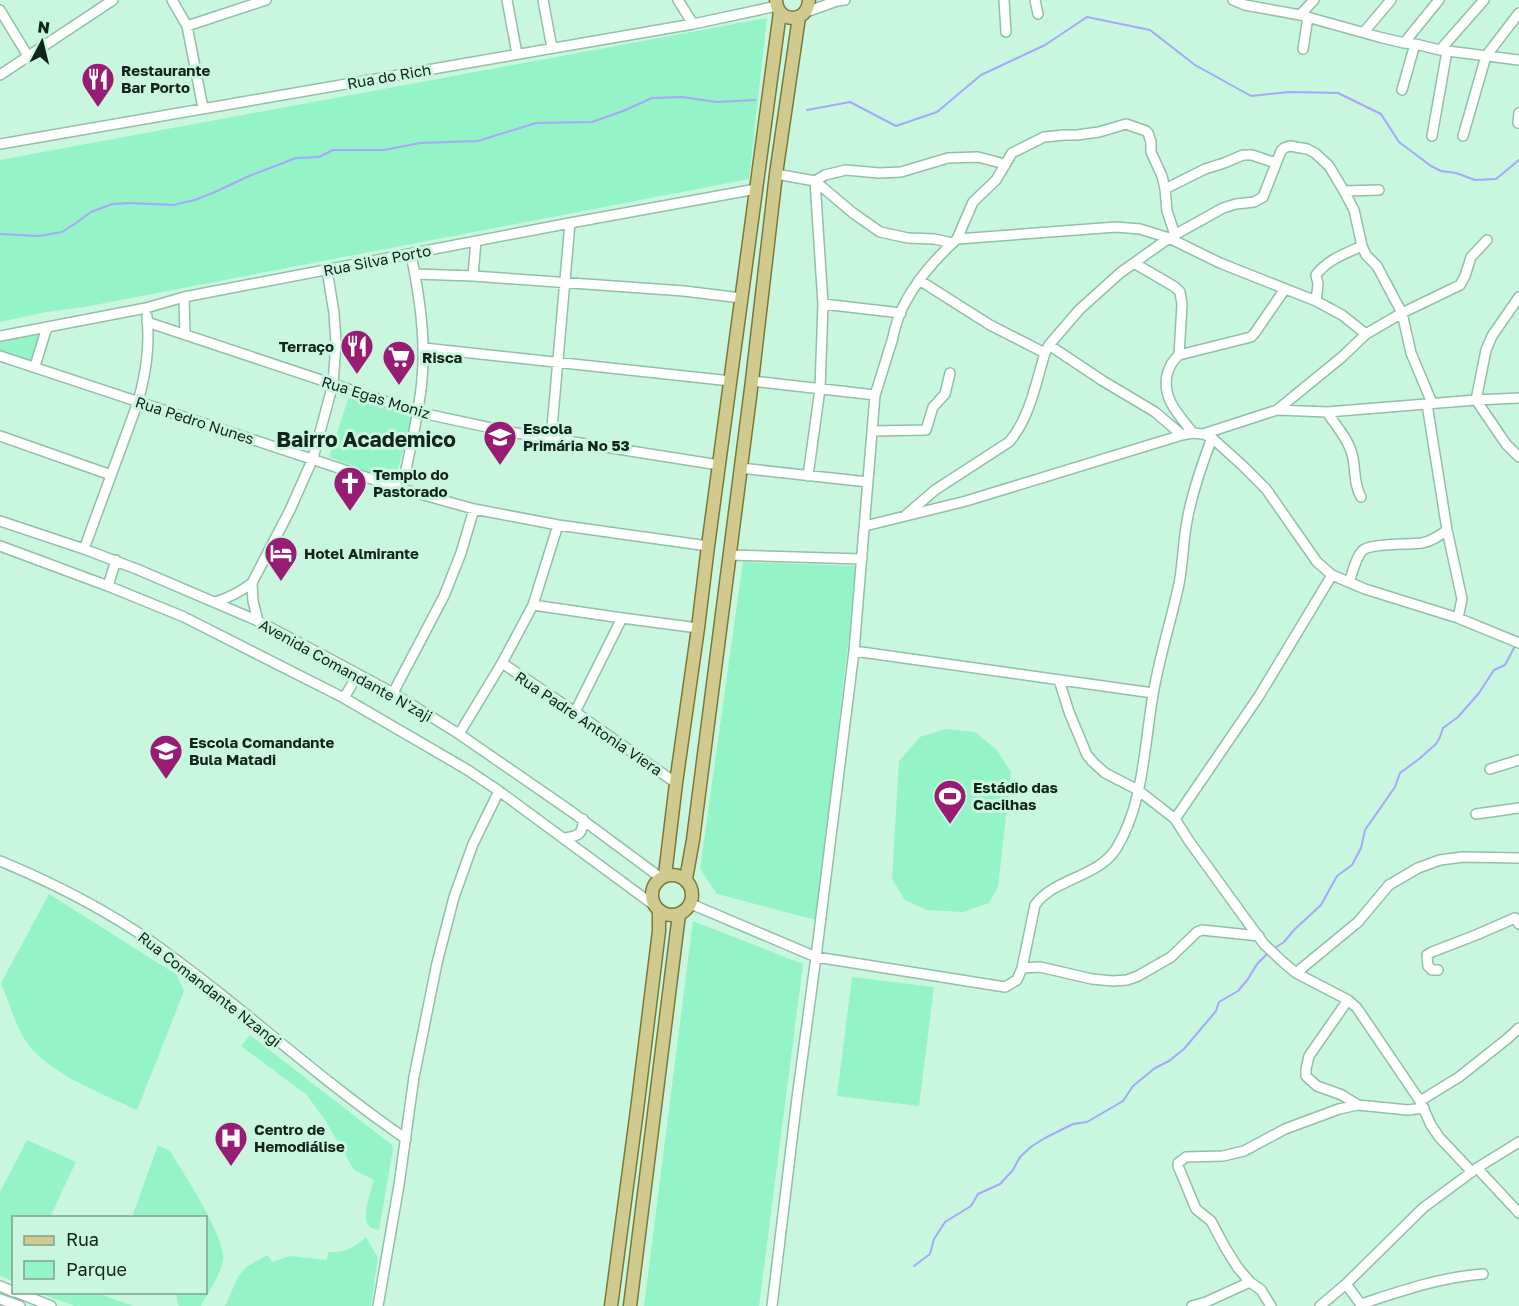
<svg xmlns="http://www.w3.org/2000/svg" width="1519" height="1306" font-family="'Golos Text',sans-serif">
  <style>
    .green { fill: #94f3c7 }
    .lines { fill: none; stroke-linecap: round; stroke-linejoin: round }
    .stream { stroke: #a7a7fc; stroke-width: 2 }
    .minor-casing { stroke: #92bfa8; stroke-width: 12 }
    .major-casing { stroke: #7a7937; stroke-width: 15 }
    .minor { stroke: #fff; stroke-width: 9 }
    .major { stroke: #d1ca8f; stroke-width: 12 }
    .labels { text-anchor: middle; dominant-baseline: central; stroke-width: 6; stroke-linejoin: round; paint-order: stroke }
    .poi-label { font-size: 15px; font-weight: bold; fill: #12241c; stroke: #c8f6df; text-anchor: start }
    .street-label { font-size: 15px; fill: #12241c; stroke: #c8f6df }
    .district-label { font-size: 21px; font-weight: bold; fill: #12241c; stroke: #c8f6df }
  </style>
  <rect width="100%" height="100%" fill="#c8f6df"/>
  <!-- green -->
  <path class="green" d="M767 18 749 179 84 307 46 312 0 322V160Z
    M44 330 34 362 0 352V338Z
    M349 396 412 417 395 481 329 457Z
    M743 562 857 566 816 920 717 894 700 869Z
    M945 729 975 732 996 749 1011 772 998 887 989 903 963 912 927 910 905 900 892 879 899 761 920 737Z
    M49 894 177 975 184 991 137 1110C101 1093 41 1071 22 1035 14 1019 8 1000 1 983Z
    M693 921 803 964 759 1306H644Z
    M852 977 934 987 919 1106 837 1096Z
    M250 1035 392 1145 393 1149 379 1230C375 1229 369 1228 367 1223 363 1213 371 1190 374 1180L354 1170 325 1120 307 1095 241 1046Z
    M27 1140 76 1162 50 1217 14 1218 13 1281 0 1276V1192Z
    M158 1145 170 1151C183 1173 226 1237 223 1260 220 1276 208 1292 201 1306H179L178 1305 176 1293 206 1292V1218L132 1217Z
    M366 1237 378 1258 371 1306H225L239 1275 248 1266 268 1255 272 1262 290 1256 327 1260 328 1252C344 1253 354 1248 366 1237Z
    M39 1293H102V1295L134 1306H75Z"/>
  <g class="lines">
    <!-- stream -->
    <path class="stream" d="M807 110 850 102 896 126 937 112 981 75 1045 45 1087 17 1150 30 1195 65 1251 96 1289 92 1338 93 1381 114 1399 142 1431 166 1441 171 1456 173 1475 180 1496 179 1519 160
      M0 234 39 236 62 232 76 223 91 212 112 204 130 203 173 205 195 200 215 192 249 176 296 158 319 157 333 150H384L420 143 478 141 536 123 592 122 623 111 652 98 682 97 717 102 755 100
      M1273 949 1284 942 1294 930 1321 905 1337 876 1352 865 1361 848 1365 830 1395 787 1400 773 1419 759 1436 744 1440 737 1443 728 1458 717 1479 693 1494 670 1505 665 1516 644
      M914 1266 930 1254 934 1239 945 1222 971 1206 978 1194 1000 1184 1013 1170 1020 1157 1032 1146 1045 1138 1073 1124 1087 1122 1123 1101 1133 1086 1155 1068 1169 1061 1184 1049 1216 1011 1219 1002 1238 991 1248 979 1257 964 1269 952"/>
    <defs>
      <path id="minor" d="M172 0 187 26 203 108
        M507 0 517 54
        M543 0 552 48
        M678 0 693 24
        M1004 0 1006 32
        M1035 0 1038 14
        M1233 0 1245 5 1300 15 1379 37 1404 43 1415 44 1440 50 1519 60
        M0 10 28 56
        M806 12 837 1 845 0
        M1300 15 1314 0
        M187 26 266 0
        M1364 32 1391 0
        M1404 43 1439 0
        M1303 49 1308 17
        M1440 50 1484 0
        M0 75 113 0
        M1402 90 1415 44
        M1518 123 1519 113
        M1432 136 1447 51
        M1463 136 1486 56 1519 13
        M0 144 693 24 777 6
        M776 174 815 181 823 304 820 389 808 476
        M1165 189 1205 169 1224 163 1243 155H1252L1276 163
        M1344 191 1379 190
        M957 239 973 202 996 180 1012 153 1044 137 1064 135H1077L1099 132 1126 124 1146 131 1148 133 1151 142V152L1162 176 1165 189 1167 211 1175 235
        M953 243 934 239 908 238 880 232 853 213 815 181 825 175 846 170 879 173 901 172 948 158 978 157 1005 164
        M1134 263 1175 287 1180 292 1182 304 1179 355
        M415 274 473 276 684 291 741 298
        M473 276 476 241
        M919 280 990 325 1045 353
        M184 297 185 335
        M1519 297 1492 336 1486 350 1476 400 1506 444 1519 457
        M1316 301 1318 284 1316 275C1328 259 1345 254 1362 246
        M823 304 901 313
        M147 322 417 412 510 432 719 465
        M0 336 146 308 184 297 570 223 756 189
        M1049 345 1103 381 1155 412 1182 435
        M424 348 731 381
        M0 356 402 489 474 509 558 525 708 546
        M35 366 47 327
        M752 381 875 395 854 651 816 957 797 1098 772 1306
        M875 395C881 377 886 359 892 341 895 327 899 313 906 301 919 277 937 257 957 239L1116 227 1140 229 1169 238 1220 263 1316 301 1342 315 1366 334
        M1427 404 1447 530 1462 599 1458 618
        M1277 410 1342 357 1366 334 1402 313 1460 285 1465 276 1471 257 1487 240
        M1327 412C1335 425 1348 438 1352 454 1356 468 1353 483 1361 497
        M872 431 926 430 933 407 945 394 950 373
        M1193 433C1179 415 1162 399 1167 375 1169 367 1173 360 1179 355L1251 337 1254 334 1285 289
        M1203 434 1277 410 1327 412 1476 400 1519 398
        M0 436 111 475
        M551 439 570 223
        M740 468 868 482
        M402 489C409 452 419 416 422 379 426 337 419 294 411 254
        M906 515 935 490 1009 442C1030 418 1036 382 1045 353L1049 345 1079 310 1120 273 1169 238 1223 208 1236 204 1254 202 1263 197 1281 151 1284 148 1290 146 1307 149 1315 153 1329 166 1344 191 1354 210 1362 246 1366 255 1377 266 1402 313 1411 353 1432 403
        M0 521 84 549 139 570 258 621 330 659 393 693 459 734 572 812 661 878
        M865 526 966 501 1182 435 1193 433 1203 434 1212 438 1242 465 1266 489 1317 562 1332 575 1365 589 1458 618 1519 643
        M0 546 108 586 184 617 344 698 466 769 499 791 655 906
        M84 549 138 402C146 372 150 347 147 316
        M729 555 862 559
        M1349 582C1353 572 1355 559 1362 551 1369 543 1408 545 1422 543 1432 541 1439 536 1447 530
        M252 583 253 601 258 621
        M108 586 116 560
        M215 602C229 598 240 592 252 583L290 510 313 458 333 384 336 343 334 313 327 270
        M533 605 622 618 698 628
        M854 651 1153 693
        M502 663 575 712 676 783
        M1059 680 1069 712 1087 755 1093 762 1105 773 1138 790 1175 819 1189 841 1252 928 1264 944 1283 962 1296 973 1348 1000 1357 1008 1420 1101 1431 1125 1439 1137 1472 1172
        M393 693 444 596 461 553 474 509
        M344 698 358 674
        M575 712 622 618
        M459 734 502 663 533 605 558 525
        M1490 769 1519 760
        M1476 814 1519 808
        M1175 819 1259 696 1332 575
        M565 838C579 836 583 834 583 819
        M0 861C46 880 92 903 134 930 165 950 194 973 222 995 283 1044 342 1095 406 1139
        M691 904 816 957 1005 987 1017 980 1022 968 1035 905C1054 878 1097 878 1116 849 1144 804 1144 746 1153 695 1159 658 1171 621 1179 584 1183 563 1183 542 1187 521 1192 493 1202 464 1212 438
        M1022 968 1040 967 1092 979 1113 981 1127 980 1138 976 1171 957 1197 932 1202 930 1259 936
        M1438 970H1432L1428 966 1427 955 1432 952 1476 935 1515 918 1519 924
        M1296 973 1358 922 1389 885 1418 868 1440 860 1463 857 1519 858
        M1348 1000 1309 1056 1306 1069V1076L1317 1086 1342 1095 1358 1105
        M1420 1101 1459 1077 1507 1039 1519 1028
        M1477 1168 1519 1213
        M1346 1284 1362 1306
        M0 1286 14 1292
        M16 1292 51 1306
        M0 1299 20 1306
        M1361 1304C1401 1291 1441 1277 1483 1274
        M378 1306 399 1185 414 1077 437 963 454 897 473 844 499 791
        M1192 1306 1206 1302 1250 1282
        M1271 1306 1261 1290 1250 1282 1238 1268 1226 1249 1211 1221 1196 1209 1178 1166V1163L1186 1157 1223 1156 1244 1151 1285 1129 1339 1109 1358 1105 1408 1110 1424 1108
        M1320 1306 1346 1284 1423 1208 1477 1168 1519 1142"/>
      <path id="major" d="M776 0C777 24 808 24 809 0
        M652 895a20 20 0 1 1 40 0a20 20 0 1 1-40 0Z
        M665 875 676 783 698 628 708 546 780 12
        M686 879 693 840 752 381 776 174 799 17
        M611 1306 637 1110 659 931V910
        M630 1306 679 914"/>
    </defs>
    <!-- minor casing -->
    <use href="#minor" class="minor-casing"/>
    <!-- major casing -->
    <use href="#major" class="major-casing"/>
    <!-- minor -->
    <use href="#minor" class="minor"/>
    <!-- major -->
    <use href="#major" class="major"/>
  </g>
  <!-- icons -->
  <defs>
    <symbol id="restaurant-pin" viewBox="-11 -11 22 30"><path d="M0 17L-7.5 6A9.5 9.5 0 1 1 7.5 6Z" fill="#981b74" stroke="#c8f6df"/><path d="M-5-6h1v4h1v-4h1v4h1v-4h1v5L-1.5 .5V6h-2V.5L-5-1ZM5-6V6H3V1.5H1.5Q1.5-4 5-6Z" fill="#fff"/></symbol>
    <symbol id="supermarket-pin" viewBox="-11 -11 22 30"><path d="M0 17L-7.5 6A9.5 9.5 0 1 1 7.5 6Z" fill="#981b74" stroke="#c8f6df"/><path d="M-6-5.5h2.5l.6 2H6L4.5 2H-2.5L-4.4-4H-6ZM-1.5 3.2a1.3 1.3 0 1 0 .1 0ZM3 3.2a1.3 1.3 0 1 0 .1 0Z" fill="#fff"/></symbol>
    <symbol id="school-pin" viewBox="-11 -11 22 30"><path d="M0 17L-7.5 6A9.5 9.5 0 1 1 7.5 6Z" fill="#981b74" stroke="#c8f6df"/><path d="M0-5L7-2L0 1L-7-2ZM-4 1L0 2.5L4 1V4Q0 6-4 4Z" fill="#fff"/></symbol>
    <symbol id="church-pin" viewBox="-11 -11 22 30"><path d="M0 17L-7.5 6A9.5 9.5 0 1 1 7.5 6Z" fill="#981b74" stroke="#c8f6df"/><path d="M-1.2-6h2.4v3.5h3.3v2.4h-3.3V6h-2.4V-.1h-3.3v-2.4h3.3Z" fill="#fff"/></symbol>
    <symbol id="hotel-pin" viewBox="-11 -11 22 30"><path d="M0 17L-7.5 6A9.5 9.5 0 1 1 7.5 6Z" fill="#981b74" stroke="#c8f6df"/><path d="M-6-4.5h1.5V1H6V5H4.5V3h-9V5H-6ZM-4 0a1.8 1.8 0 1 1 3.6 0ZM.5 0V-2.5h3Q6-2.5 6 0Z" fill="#fff"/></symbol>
    <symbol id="stadium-pin" viewBox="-11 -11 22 30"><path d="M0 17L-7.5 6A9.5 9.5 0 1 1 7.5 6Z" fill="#981b74" stroke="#c8f6df"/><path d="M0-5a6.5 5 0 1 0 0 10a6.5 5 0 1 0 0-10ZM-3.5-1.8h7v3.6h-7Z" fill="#fff"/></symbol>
    <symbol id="hospital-pin" viewBox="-11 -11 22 30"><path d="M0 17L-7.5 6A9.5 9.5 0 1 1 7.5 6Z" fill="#981b74" stroke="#c8f6df"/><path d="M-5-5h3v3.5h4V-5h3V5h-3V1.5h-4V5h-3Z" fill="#fff"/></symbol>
  </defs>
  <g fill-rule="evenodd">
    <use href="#restaurant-pin" x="79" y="60" width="38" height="52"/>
    <use href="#restaurant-pin" x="338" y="327" width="38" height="52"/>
    <use href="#supermarket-pin" x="380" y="338" width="38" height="52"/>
    <use href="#school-pin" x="481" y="418" width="38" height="52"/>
    <use href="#church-pin" x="331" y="464" width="38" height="52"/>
    <use href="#hotel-pin" x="262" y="534" width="38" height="52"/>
    <use href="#school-pin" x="147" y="732" width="38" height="52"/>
    <use href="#stadium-pin" x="931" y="777" width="38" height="52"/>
    <use href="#hospital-pin" x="212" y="1119" width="38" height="52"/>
  </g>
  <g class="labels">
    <!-- poi labels -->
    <g class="poi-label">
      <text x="121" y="70">Restaurante<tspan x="121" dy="17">Bar Porto</tspan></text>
      <text x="334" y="346" text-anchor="end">Terraço</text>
      <text x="422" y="357">Risca</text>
      <text x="523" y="428">Escola<tspan x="523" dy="17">Primária No 53</tspan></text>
      <text x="373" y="474">Templo do<tspan x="373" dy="17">Pastorado</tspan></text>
      <text x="304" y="553">Hotel Almirante</text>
      <text x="189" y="742">Escola Comandante<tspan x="189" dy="17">Bula Matadi</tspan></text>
      <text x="973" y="787">Estádio das<tspan x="973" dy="17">Cacilhas</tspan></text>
      <text x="254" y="1129">Centro de<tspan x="254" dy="17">Hemodiálise</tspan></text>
    </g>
    <!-- street labels -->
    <g class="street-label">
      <text transform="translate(389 76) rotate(-10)">Rua do Rich</text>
      <text transform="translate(377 260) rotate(-11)">Rua Silva Porto</text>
      <text transform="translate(376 397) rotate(17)">Rua Egas Moniz</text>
      <text transform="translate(195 420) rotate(18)">Rua Pedro Nunes</text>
      <text transform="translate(346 670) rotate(29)">Avenida Comandante N'zaji</text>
      <text transform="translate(589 723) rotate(34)">Rua Padre Antonia Viera</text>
      <text transform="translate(210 989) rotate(38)">Rua Comandante Nzangi</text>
    </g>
    <!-- district labels -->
    <g class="district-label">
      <text x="366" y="439">Bairro Academico</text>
    </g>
  </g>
  <!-- legend -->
  <rect x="12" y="1216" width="195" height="78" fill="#c8f6df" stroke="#7fa291" stroke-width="1.5"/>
  <rect x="24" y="1236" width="30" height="9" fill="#d1ca8f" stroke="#7fa291" stroke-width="1.5"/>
  <text x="66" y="1246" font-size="18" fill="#12241c">Rua</text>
  <rect x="24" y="1261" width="30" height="18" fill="#94f3c7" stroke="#7fa291" stroke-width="1.5"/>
  <text x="66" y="1276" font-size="18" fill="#12241c">Parque</text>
  <!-- north arrow -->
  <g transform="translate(42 42) rotate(7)" stroke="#c8f6df" stroke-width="4.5" paint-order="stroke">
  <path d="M0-4.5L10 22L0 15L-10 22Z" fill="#12241c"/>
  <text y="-9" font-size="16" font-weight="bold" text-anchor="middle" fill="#12241c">N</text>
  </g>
</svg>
